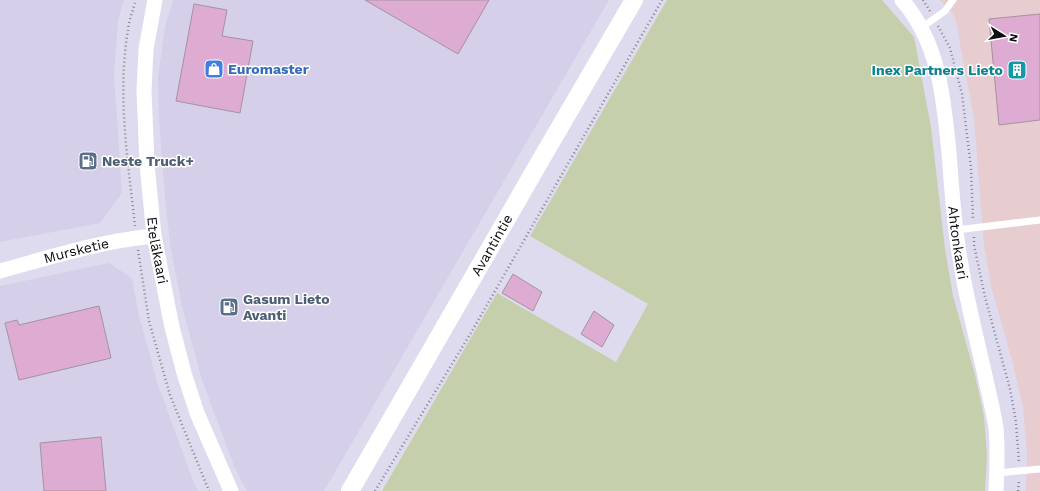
<svg xmlns="http://www.w3.org/2000/svg" width="1040" height="491" font-family="'Work Sans',sans-serif">
  <style>
    .built { fill: #d5cfea }
    .industrial { fill: #e7cdd0 }
    .green { fill: #c5cfab }
    .building { fill: #deacd3; stroke: #a3939f }
    .lines { fill: none; stroke-linecap: round; stroke-linejoin: round }
    .path { stroke: #858390; stroke-width: 2.5; stroke-dasharray: 1 3; stroke-linecap: butt }
    .service { stroke: #fff; stroke-width: 7 }
    .minor { stroke: #fff; stroke-width: 15 }
    .tertiary { stroke: #fff; stroke-width: 18 }
    .labels { text-anchor: middle; dominant-baseline: central; stroke-width: 3; stroke-linejoin: round; paint-order: stroke }
    .shop-label { font-size: 14px; font-weight: bold; fill: #366cbe; stroke: #fff; text-anchor: start }
    .culture-label { font-size: 14px; font-weight: bold; fill: #0d838f; stroke: #fff; text-anchor: end }
    .service-label { font-size: 14px; font-weight: bold; fill: #4e5e75; stroke: #fff; text-anchor: start }
    .street-label { font-size: 14px; fill: #0c0b11; stroke: #fff }
  </style>
  <rect width="100%" height="100%" fill="#dfdbee"/>
  <!-- built -->
  <path class="built" d="M0 0H124L118 20 114 75 122 193 100 223 0 242Z
    M173 0H609L324 491H247L234 466 202 380 182 306 171 250 166 210 159 120 158 77 165 27Z
    M109 263 132 278 139 316 158 385 194 483 198 491H0V286Z"/>
  <!-- industrial -->
  <path class="industrial" d="M940 0H1040V491H1026L1027 453 1023 408 1013 364 991 286 984 246 974 119 955 17Z"/>
  <!-- green -->
  <path class="green" d="M667 0H882L914 37 931 127 945 249 953 296 975 375 984 416 987 456 985 491H382L497 293 616 362 648 304 530 236Z"/>
  <!-- building -->
  <path class="building" d="M365 0H489L458 54Z
    M194 4 227 10 222 36 253 41 240 113 176 101Z
    M1040 14V120L999 125 989 19Z
    M513 274 542 292 533 311 502 293Z
    M99 306 111 358 19 380 5 323 17 320 19 325Z
    M594 311 614 325 602 347 581 334Z
    M101 437 106 491H44L40 443Z"/>
  <g class="lines">
    <!-- path -->
    <path class="path" d="M923 0 930 11
      M938 26 950 48 962 94 971 168 973 220
      M135 226C128 161 117 95 128 30 129 20 133 10 136 0
      M974 237V245L985 297 1010 389 1016 422 1019 463
      M138 250 149 321 170 395 209 491
      M375 491 472 331 662 0
      M1018 491 1019 480"/>
    <!-- service -->
    <path class="service" d="M921 28 945 11 953 0
      M956 230 1040 220
      M997 473 1040 469"/>
    <!-- minor -->
    <g class="minor">
      <path id="s1" d="M155 0 146 49 144 90 147 164 154 236 172 327 184 373 197 413 231 491"/>
      <path id="s2" d="M902 0C939 42 944 100 949 153 952 191 954 228 961 265 967 301 976 336 984 371 988 390 993 409 996 428 998 449 997 470 996 491"/>
      <path id="s3" d="M0 271C51 257 101 241 154 236"/>
    </g>
    <!-- tertiary -->
    <path class="tertiary" id="s4" d="M350 491 543 156 634 0"/>
  </g>
  <!-- icons -->
  <defs>
    <symbol id="shop-square" viewBox="-11 -11 22 22"><rect x="-9" y="-9" width="18" height="18" rx="4" fill="#3f7fe0" stroke="#fff"/><path d="M-5-2.5h2.3a2.7 3.5 0 0 1 5.4 0H5L5.5 6h-11ZM-1.5-2.5h3a1.5 2.3 0 0 0-3 0Z" fill="#fff"/></symbol>
    <symbol id="building-square" viewBox="-11 -11 22 22"><rect x="-9" y="-9" width="18" height="18" rx="4" fill="#0f9aa8" stroke="#fff"/><path d="M-4-6H4V6H1V3H-1V6H-4ZM-2.5-4.3h1.7v1.8h-1.7ZM.8-4.3h1.7v1.8H.8ZM-2.5-1h1.7V.8h-1.7ZM.8-1h1.7V.8H.8Z" fill="#fff"/></symbol>
    <symbol id="fuel-square" viewBox="-11 -11 22 22"><rect x="-9" y="-9" width="18" height="18" rx="4" fill="#5c6f8a" stroke="#fff"/><path d="M-5.5-6h7V0h2V4h1.3V-2.5L3-4.5l.8-.8L6-3V5H2.5V1h-1V6h-7ZM-4.2-4.7v3.2H.2V-4.7Z" fill="#fff"/></symbol>
  </defs>
  <g fill-rule="evenodd">
    <use href="#shop-square" x="203" y="58" width="22" height="22"/>
    <use href="#building-square" x="1006" y="59" width="22" height="22"/>
    <use href="#fuel-square" x="77" y="150" width="22" height="22"/>
    <use href="#fuel-square" x="218" y="296" width="22" height="22"/>
  </g>
  <g class="labels">
    <!-- shop labels -->
    <g class="shop-label">
      <text x="228" y="69">Euromaster</text>
    </g>
    <!-- culture labels -->
    <g class="culture-label">
      <text x="1003" y="70">Inex Partners Lieto</text>
    </g>
    <!-- service labels -->
    <g class="service-label">
      <text x="102" y="161">Neste Truck+</text>
      <text x="243" y="299">Gasum Lieto<tspan x="243" dy="16">Avanti</tspan></text>
    </g>
    <!-- street labels -->
    <g class="street-label">
      <text stroke="none"><textPath href="#s2" startOffset="253">Ahtonkaari</textPath></text>
      <text stroke="none"><textPath href="#s4" startOffset="284">Avantintie</textPath></text>
      <text stroke="none"><textPath href="#s3" startOffset="79">Mursketie</textPath></text>
      <text stroke="none"><textPath href="#s1" startOffset="252">Eteläkaari</textPath></text>
    </g>
  </g>
  <!-- north arrow -->
  <g transform="translate(1004 36) rotate(101)" stroke="#ffffff" stroke-width="3" paint-order="stroke">
  <path d="M0-3L7 15L0 10L-7 15Z" fill="#0c0b11"/>
  <text y="-6" font-size="11" font-weight="bold" text-anchor="middle" fill="#0c0b11">N</text>
  </g>
</svg>
